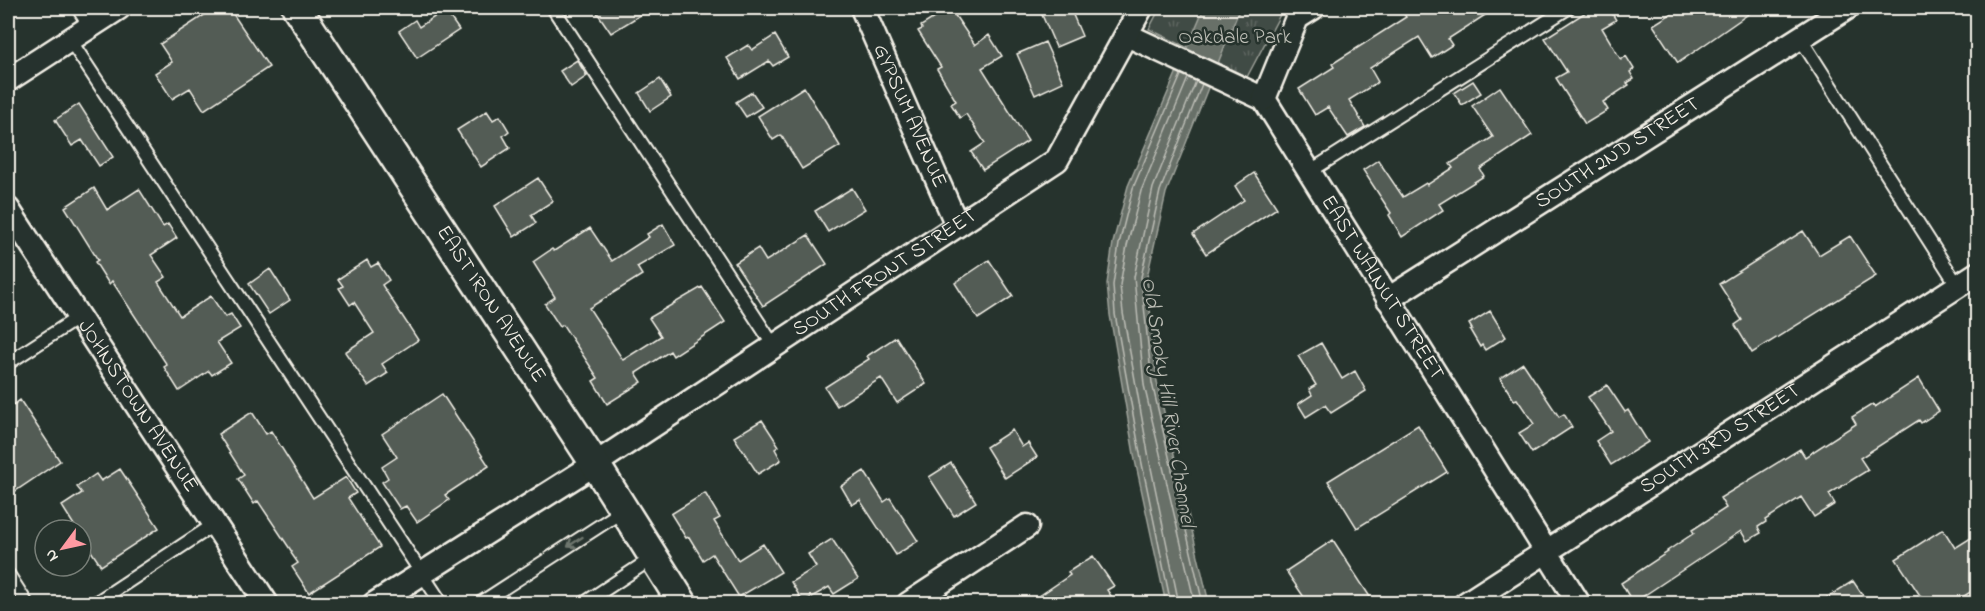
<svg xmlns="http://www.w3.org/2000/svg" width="1985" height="611" font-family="'Indie Flower',sans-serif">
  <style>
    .park { fill: url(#park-tufts); stroke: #9a9e96; stroke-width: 1.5 }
    .water { fill: #676f68; stroke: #9fa39b; stroke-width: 1.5 }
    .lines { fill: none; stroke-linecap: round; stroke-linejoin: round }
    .shore { stroke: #bcbdb5; stroke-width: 1.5 }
    .building { fill: #525c55; stroke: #f4f1e8; stroke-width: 1.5 }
    .service-casing { stroke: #f4f1e8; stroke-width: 16 }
    .minor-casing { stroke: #f4f1e8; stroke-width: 27 }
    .tertiary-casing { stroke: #f4f1e8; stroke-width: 33 }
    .service { stroke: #26332d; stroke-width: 12 }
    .minor { stroke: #26332d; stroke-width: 22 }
    .tertiary { stroke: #26332d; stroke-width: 28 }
    .oneway { stroke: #6e766e }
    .labels { text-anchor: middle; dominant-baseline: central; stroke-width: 5; stroke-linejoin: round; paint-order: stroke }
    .park-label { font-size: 21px; fill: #bebfb7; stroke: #26332d }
    .street-label { font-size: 21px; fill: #f4f1e8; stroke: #26332d }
    .water-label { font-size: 22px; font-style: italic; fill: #bcbdb5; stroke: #26332d }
  </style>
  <defs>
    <pattern id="park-tufts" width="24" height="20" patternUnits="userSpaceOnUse" patternTransform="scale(1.5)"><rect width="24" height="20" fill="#414b45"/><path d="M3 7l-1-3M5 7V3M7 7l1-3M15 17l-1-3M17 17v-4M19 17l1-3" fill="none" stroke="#5d6560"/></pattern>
  </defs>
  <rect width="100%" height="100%" fill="#26332d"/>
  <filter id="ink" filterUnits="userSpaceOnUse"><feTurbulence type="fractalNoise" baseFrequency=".0167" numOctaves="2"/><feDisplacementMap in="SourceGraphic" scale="12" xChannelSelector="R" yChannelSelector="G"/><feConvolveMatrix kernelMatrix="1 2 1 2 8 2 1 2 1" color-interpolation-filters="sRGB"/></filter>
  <g filter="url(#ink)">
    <!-- park -->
    <path class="park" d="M1160 8H1287L1282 11 1247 77 1149 29Z"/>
    <!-- water -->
    <path class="water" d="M1204 8H1240L1166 193 1147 277 1157 382 1209 603 1166 604 1135 460 1110 315 1107 284 1113 243 1128 186Z"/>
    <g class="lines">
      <!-- shore -->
      <path class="shore" d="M1202 84 1160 191 1141 277 1152 383 1203 604
        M1171 604 1141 459 1115 314 1113 285 1119 244 1133 188 1181 75
        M1179 604 1149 458 1123 313 1120 285 1127 246 1141 191 1188 78
        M1195 604 1144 385 1134 277 1153 188 1196 81"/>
    </g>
    <!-- building -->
    <path class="building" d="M215 8H229L269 67 204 110 190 88 172 99 155 73 172 62 160 44Z
      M594 8H652L611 33Z
      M950 8 975 45 989 35 1002 56 982 68 1028 141 983 170 971 152 985 143 966 114 960 118 951 104 956 101 937 69 941 67 918 31 922 29 921 26Z
      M1039 8H1070L1082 36 1056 47Z
      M1400 8H1496L1448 39 1452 45 1432 58 1419 37 1370 68 1378 82 1349 100 1365 127 1348 137 1328 107 1315 115 1299 89 1334 67 1332 64 1406 17Z
      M1592 8H1609L1616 20 1602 28 1621 60 1626 56 1634 69 1630 72 1634 79 1627 83 1629 85 1603 102 1608 110 1585 124 1556 78 1567 72 1545 38Z
      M1689 8H1757L1678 63 1653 25 1677 10 1679 14Z
      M445 10 459 30 417 58 399 31 415 20 419 27Z
      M775 35 788 57 773 66 769 61 740 79 727 58 748 45 752 50Z
      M1045 42 1063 82 1035 95 1017 54Z
      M577 60 587 76 571 87 560 71Z
      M660 79 671 97 650 111 639 93Z
      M1473 81 1481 93 1462 105 1454 93Z
      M804 87 840 146 802 169 781 135 773 140 758 116Z
      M1500 87 1532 135 1480 169 1484 176 1439 204 1443 210 1402 237 1389 215 1391 213 1363 170 1378 160 1403 197 1426 183 1427 185 1453 168 1450 164 1493 137 1472 106Z
      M752 92 762 107 746 117 736 102Z
      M79 104 113 157 99 166 82 140 72 146 55 120Z
      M487 111 493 120 500 116 509 131 503 136 510 148 481 167 457 130Z
      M1254 173 1277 208 1206 254 1193 234 1244 200 1235 186Z
      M538 178 553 201 531 215 536 223 514 237 495 206Z
      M94 188 107 210 139 189 163 227 168 224 177 238 151 255 166 277 158 282 180 316 211 296 225 317 231 314 240 328 217 342 231 363 212 375 209 371 179 391 164 367 167 365 112 281 109 284 95 262 98 260 65 207Z
      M852 188 865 209 828 232 815 211Z
      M663 224 675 245 637 267 642 275 589 308 623 360 661 336 649 318 702 287 725 322 673 356 670 351 636 373 642 382 607 404 593 381 598 378 563 325 560 327 545 304 555 297 533 262 552 249 554 251 590 228 612 261 649 237 647 234Z
      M1803 231 1819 255 1850 236 1876 276 1752 353 1735 325 1742 320 1719 284Z
      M808 235 827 264 763 306 735 263 758 248 766 261Z
      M367 260 371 267 378 263 389 280 382 285 418 340 382 364 388 373 368 386 345 352 374 333 354 302 350 305 339 288 343 286 338 279Z
      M989 260 1013 296 978 319 955 283Z
      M270 269 290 300 269 314 249 284Z
      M1490 311 1506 337 1485 350 1482 345 1480 347 1470 330 1472 329 1469 324Z
      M896 337 926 384 897 403 881 378 837 406 825 387 869 359 867 356Z
      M1321 343 1342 379 1355 371 1366 391 1331 413 1325 405 1306 417 1298 404 1312 395 1309 389 1316 385 1298 356Z
      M1523 363 1559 417 1564 414 1572 427 1532 453 1519 433 1534 424 1517 399 1514 400 1500 378Z
      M1919 378 1939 411 1921 423 1919 420 1860 458 1868 470 1829 494 1835 504 1814 517 1801 497 1765 520 1766 522 1758 527 1761 533 1747 541 1741 531 1633 603 1621 583 1668 552 1667 551 1694 533 1692 530 1726 508 1720 498 1800 449 1805 457 1856 424 1852 417 1873 404 1875 407Z
      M1607 385 1625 412 1628 410 1648 442 1611 465 1596 441 1611 431 1588 397Z
      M442 394 489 466 445 495 449 500 417 522 406 506 400 509 382 482 388 478 382 467 397 457 382 434Z
      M20 400 60 461 8 496V409Z
      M252 412 266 434 271 431 313 498 346 477 356 493 348 498 380 547 309 593 292 567 298 563 291 553 292 552 258 501 254 504 238 479 244 475 218 434Z
      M762 420 779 446 775 449 781 460 758 474 734 437Z
      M1418 425 1447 472 1357 528 1328 481Z
      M1012 430 1022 447 1028 443 1037 457 1005 478 986 447Z
      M951 463 976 502 954 516 929 477Z
      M120 469 159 528 101 566 81 536V530H77L62 506 82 493 77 487 96 474 101 481Z
      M864 471 884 502 890 498 918 541 896 555 860 500 852 505 841 486Z
      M705 493 720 518 714 521 738 560 763 544 781 572 739 597 712 554 703 560 689 537 686 538 671 514Z
      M1943 529 1955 548 1977 534V588L1953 603H1925L1896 559Z
      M832 539 858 579 834 594 829 587 803 602 791 582 816 567 808 554Z
      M1333 540 1374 603H1308L1286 571Z
      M1093 556 1114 586 1107 590 1116 603H1029L1070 575 1068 572Z
      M1853 581 1868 603H1818Z"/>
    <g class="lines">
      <defs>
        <path id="service" d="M78 8 90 27
          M553 8 774 346
          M1800 38 1958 286
          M70 40 442 604
          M1309 172 1568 8
          M8 363 79 317
          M8 574 27 604
          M94 604 215 524
          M479 604 624 510
          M583 604 654 557"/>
        <g id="minor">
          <path id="s1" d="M862 8 957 225"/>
          <path id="s2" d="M1127 35 1264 99 1579 604"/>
          <path d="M8 80 119 8"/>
          <path d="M1264 99 1297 18 1313 8"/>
          <path id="s3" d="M8 209 267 604"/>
          <path id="s4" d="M1388 299 1847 8"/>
          <path id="s5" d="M374 604 595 464 1057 160 1141 8"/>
          <path d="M908 604 1027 526"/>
          <path id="s6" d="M1465 604 1978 273"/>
        </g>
        <g id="tertiary">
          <path id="s7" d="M297 8 595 464 683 604"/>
        </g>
      </defs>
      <!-- service casing -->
      <use href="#service" class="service-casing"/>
      <!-- minor casing -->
      <use href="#minor" class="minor-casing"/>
      <!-- tertiary casing -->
      <use href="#tertiary" class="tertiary-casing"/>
      <!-- service -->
      <use href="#service" class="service"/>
      <!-- minor -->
      <use href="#minor" class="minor"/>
      <!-- tertiary -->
      <use href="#tertiary" class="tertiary"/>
    </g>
    <!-- one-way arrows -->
    <defs><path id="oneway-shaft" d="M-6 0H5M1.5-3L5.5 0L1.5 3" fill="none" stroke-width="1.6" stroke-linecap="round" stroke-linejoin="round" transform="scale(1.5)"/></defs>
    <use class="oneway" href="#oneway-shaft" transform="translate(575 542) rotate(147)"/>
  </g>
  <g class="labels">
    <!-- park labels -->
    <g class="park-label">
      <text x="1235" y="38">Oakdale Park</text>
    </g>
    <!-- street labels -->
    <g class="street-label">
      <text stroke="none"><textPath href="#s1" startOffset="118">GYPSUM AVENUE</textPath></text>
      <text stroke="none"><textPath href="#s4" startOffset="272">SOUTH 2ND STREET</textPath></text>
      <text stroke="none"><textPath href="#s5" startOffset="609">SOUTH FRONT STREET</textPath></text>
      <text stroke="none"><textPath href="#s2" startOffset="374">EAST WALNUT STREET</textPath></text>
      <text stroke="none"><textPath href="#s7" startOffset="354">EAST IRON AVENUE</textPath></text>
      <text stroke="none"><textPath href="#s3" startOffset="236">JOHNSTOWN AVENUE</textPath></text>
      <text stroke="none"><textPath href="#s6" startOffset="304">SOUTH 3RD STREET</textPath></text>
    </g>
    <!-- water labels -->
    <g class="water-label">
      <text transform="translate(1167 402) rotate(81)">Old Smoky Hill River Channel</text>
    </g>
  </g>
  <!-- margin -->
  <rect width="1985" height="611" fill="none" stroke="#26332d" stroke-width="30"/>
  <rect x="15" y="15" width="1955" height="581" fill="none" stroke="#f4f1e8" stroke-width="2" filter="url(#ink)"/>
  <!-- north arrow -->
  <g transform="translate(63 548) rotate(237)"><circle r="28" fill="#26332d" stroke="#787f78" stroke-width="1.5"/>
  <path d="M0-4.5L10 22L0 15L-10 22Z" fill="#ff9aa2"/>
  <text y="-9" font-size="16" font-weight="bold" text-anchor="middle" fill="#f4f1e8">N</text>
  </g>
</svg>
